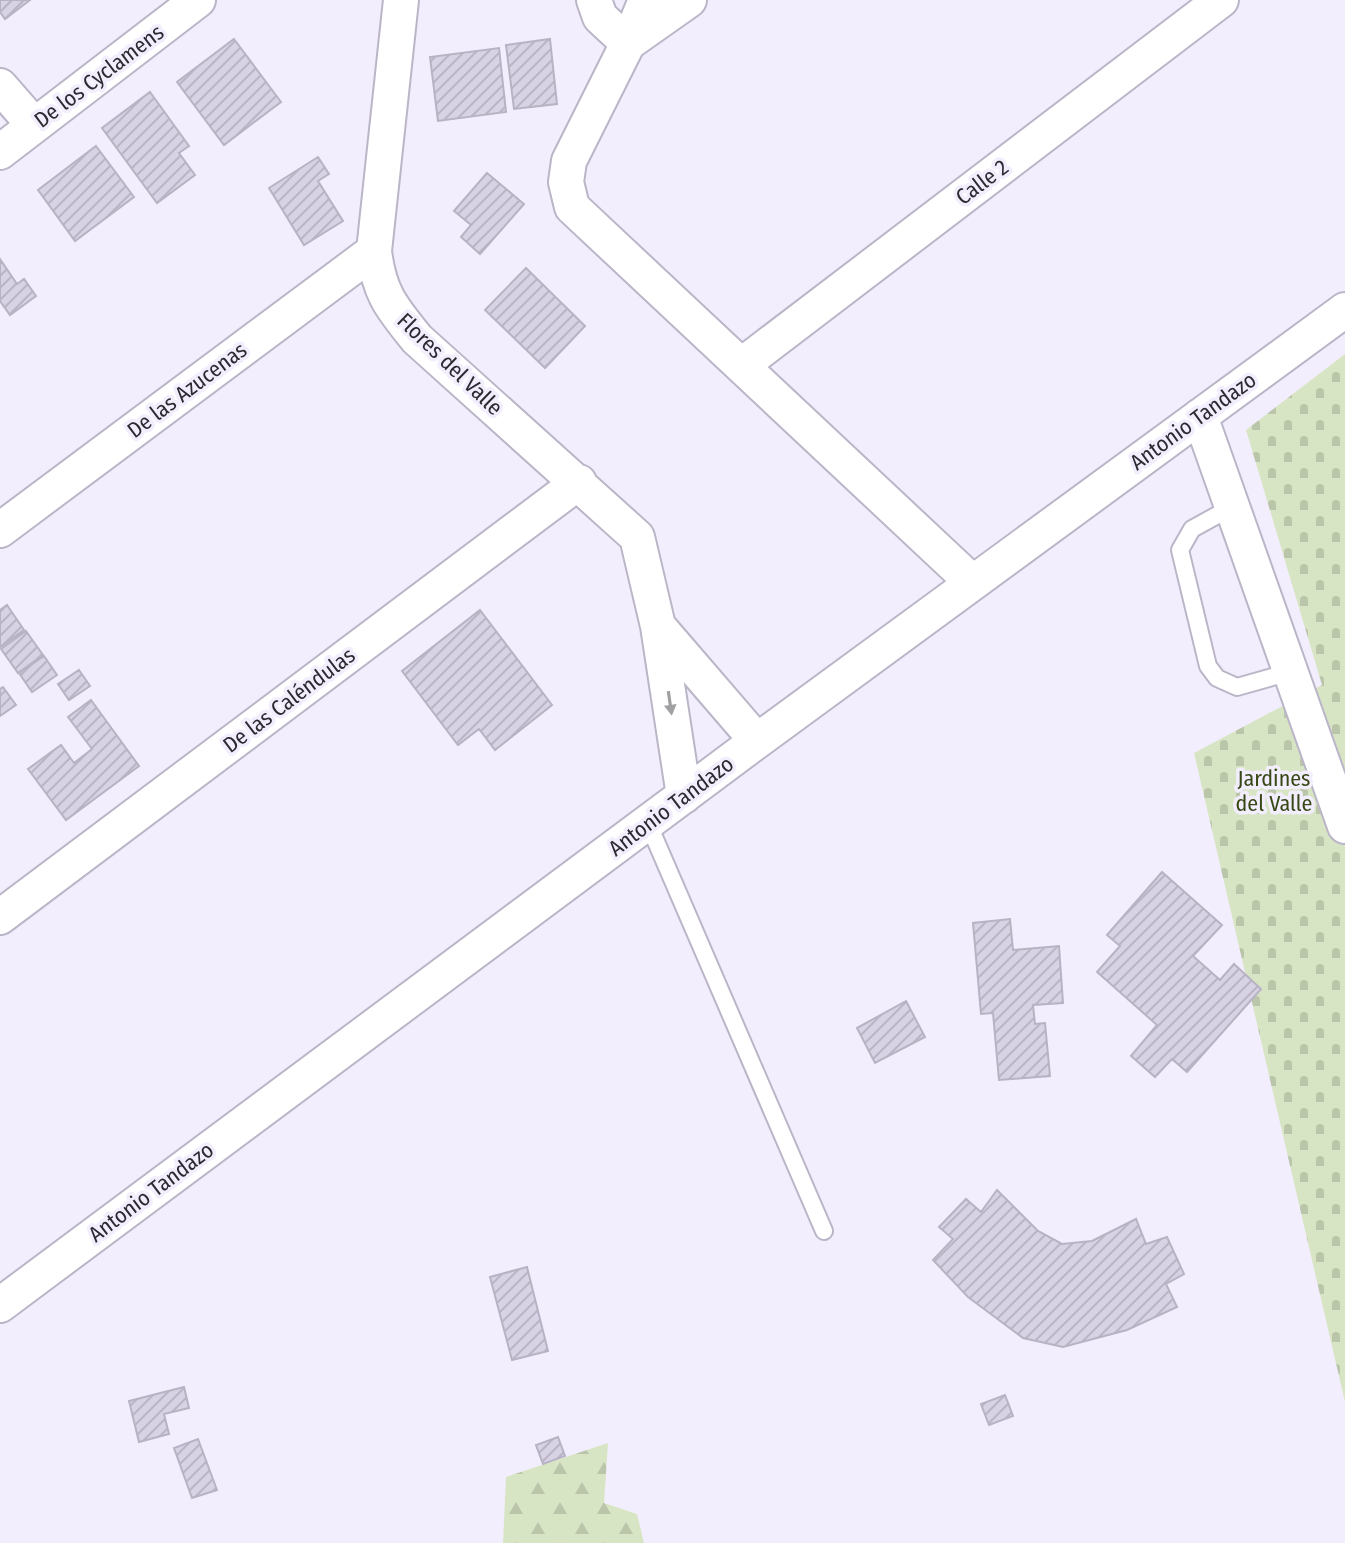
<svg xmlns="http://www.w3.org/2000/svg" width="1345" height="1543" font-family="'Fira Sans Condensed',sans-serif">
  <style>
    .forest { fill: url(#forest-firs) }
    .cemetery { fill: url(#cemetery-stones) }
    .building { fill: url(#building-hatch); stroke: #b8b2c5; stroke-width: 2 }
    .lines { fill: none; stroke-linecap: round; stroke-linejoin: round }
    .lane-casing { stroke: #bbb5c8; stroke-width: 20 }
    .street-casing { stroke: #bbb5c8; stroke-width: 38 }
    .lane { stroke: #fff; stroke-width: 16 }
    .street { stroke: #fff; stroke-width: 34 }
    .oneway { fill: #a09fa2 }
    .labels { text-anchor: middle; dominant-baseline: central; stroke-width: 7; stroke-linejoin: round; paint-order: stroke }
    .street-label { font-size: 22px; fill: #2c2a31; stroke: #f3eefd }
    .park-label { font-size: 22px; fill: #374814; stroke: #f3eefd }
  </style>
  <defs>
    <pattern id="forest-firs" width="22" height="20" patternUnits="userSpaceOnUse" patternTransform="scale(2)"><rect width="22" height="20" fill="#d8e5c4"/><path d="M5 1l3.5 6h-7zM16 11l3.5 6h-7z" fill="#bac5a9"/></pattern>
    <pattern id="cemetery-stones" width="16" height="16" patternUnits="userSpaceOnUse" patternTransform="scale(2)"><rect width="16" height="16" fill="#d8e5c4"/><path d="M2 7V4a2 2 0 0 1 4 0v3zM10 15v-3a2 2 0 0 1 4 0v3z" fill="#bac5a9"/></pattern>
    <pattern id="building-hatch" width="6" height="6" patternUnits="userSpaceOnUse" patternTransform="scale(2)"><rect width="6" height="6" fill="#d8d2e5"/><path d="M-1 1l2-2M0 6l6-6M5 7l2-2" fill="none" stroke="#bab4c5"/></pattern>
  </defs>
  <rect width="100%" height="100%" fill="#f3eefd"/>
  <!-- forest -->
  <path class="forest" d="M608 1443 604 1503 637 1514 644 1543H503L506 1477Z"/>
  <!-- cemetery -->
  <path class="cemetery" d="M1345 354V1402L1194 753 1322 685 1246 430Z"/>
  <!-- building -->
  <path class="building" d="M0 0H30L5 19 0 12Z
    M234 39 281 102 224 145 177 82Z
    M550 39 557 104 514 109 506 45Z
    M499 48 506 112 438 121 430 57Z
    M150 92 189 146 179 153 195 175 157 203 102 128Z
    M96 146 134 197 75 241 38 190Z
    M318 157 329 174 318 181 343 221 304 245 269 188Z
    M487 173 524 204 480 254 461 237 471 225 454 211Z
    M0 259 17 284 24 279 36 296 10 315 0 301Z
    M526 268 585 326 545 368 485 310Z
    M7 605 24 630 0 647V610Z
    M480 610 552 705 495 750 479 729 458 745 402 671Z
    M26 631 43 655 18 673 1 649Z
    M44 656 57 675 32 692 19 673Z
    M79 670 90 686 69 700 58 684Z
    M3 687 16 705 0 716V689Z
    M91 700 139 766 66 820 28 769 61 745 74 763 92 749 68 717Z
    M1162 872 1222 925 1193 956 1220 980 1234 964 1261 989 1187 1072 1172 1059 1155 1077 1131 1056 1157 1025 1097 972 1120 946 1107 935Z
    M1010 919 1013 950 1059 946 1063 1003 1033 1005 1035 1024 1045 1023 1050 1076 999 1080 993 1013 981 1014 973 923Z
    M906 1001 925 1037 875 1063 857 1028Z
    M997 1190 1038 1231 1062 1244 1092 1241 1136 1219 1146 1244 1167 1237 1184 1274 1166 1284 1177 1307 1127 1330 1063 1347 1023 1338 968 1297 933 1260 953 1239 939 1227 966 1199 981 1212Z
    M527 1267 548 1351 512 1360 490 1277Z
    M184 1387 189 1408 164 1414 169 1434 139 1442 129 1401Z
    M1005 1395 1013 1416 989 1425 981 1404Z
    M558 1437 565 1456 543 1464 536 1445Z
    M198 1439 217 1490 192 1498 174 1448Z"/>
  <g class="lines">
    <defs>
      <path id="lane" d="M1232 507 1192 529 1180 550 1208 666 1217 678 1237 687 1290 672
        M648 823 824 1231"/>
      <path id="street" d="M401 0 374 251C379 293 391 307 417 339L637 537 658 626 684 796
        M594 0 600 17 628 43 689 0
        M646 0 628 43 569 161 566 182 572 207 972 582
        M0 86 34 125
        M0 152 198 0
        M742 365 1221 0
        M1200 416 1345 826
        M0 530 374 251
        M658 626 757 741
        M0 917 579 482
        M0 1305 757 741 1345 310"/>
    </defs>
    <!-- lane casing -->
    <use href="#lane" class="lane-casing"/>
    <!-- street casing -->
    <use href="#street" class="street-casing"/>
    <!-- lane -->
    <use href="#lane" class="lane"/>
    <!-- street -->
    <use href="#street" class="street"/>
  </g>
  <!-- one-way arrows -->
  <defs><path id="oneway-solid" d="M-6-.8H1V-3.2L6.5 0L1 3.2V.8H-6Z" transform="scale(2)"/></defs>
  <use class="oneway" href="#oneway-solid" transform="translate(670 703) rotate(82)"/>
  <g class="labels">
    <!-- street labels -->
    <g class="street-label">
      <text transform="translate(99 76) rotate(-37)">De los Cyclamens</text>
      <text transform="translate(982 182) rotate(-37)">Calle 2</text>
      <text transform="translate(450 364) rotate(44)">Flores del Valle</text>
      <text transform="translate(187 390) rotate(-37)">De las Azucenas</text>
      <text transform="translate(1193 421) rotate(-36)">Antonio Tandazo</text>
      <text transform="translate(289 700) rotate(-37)">De las Caléndulas</text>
      <text transform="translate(671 806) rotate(-37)">Antonio Tandazo</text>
      <text transform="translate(151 1192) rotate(-37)">Antonio Tandazo</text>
    </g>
    <!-- park labels -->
    <g class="park-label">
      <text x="1274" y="778">Jardines<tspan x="1274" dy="25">del Valle</tspan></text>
    </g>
  </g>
</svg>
